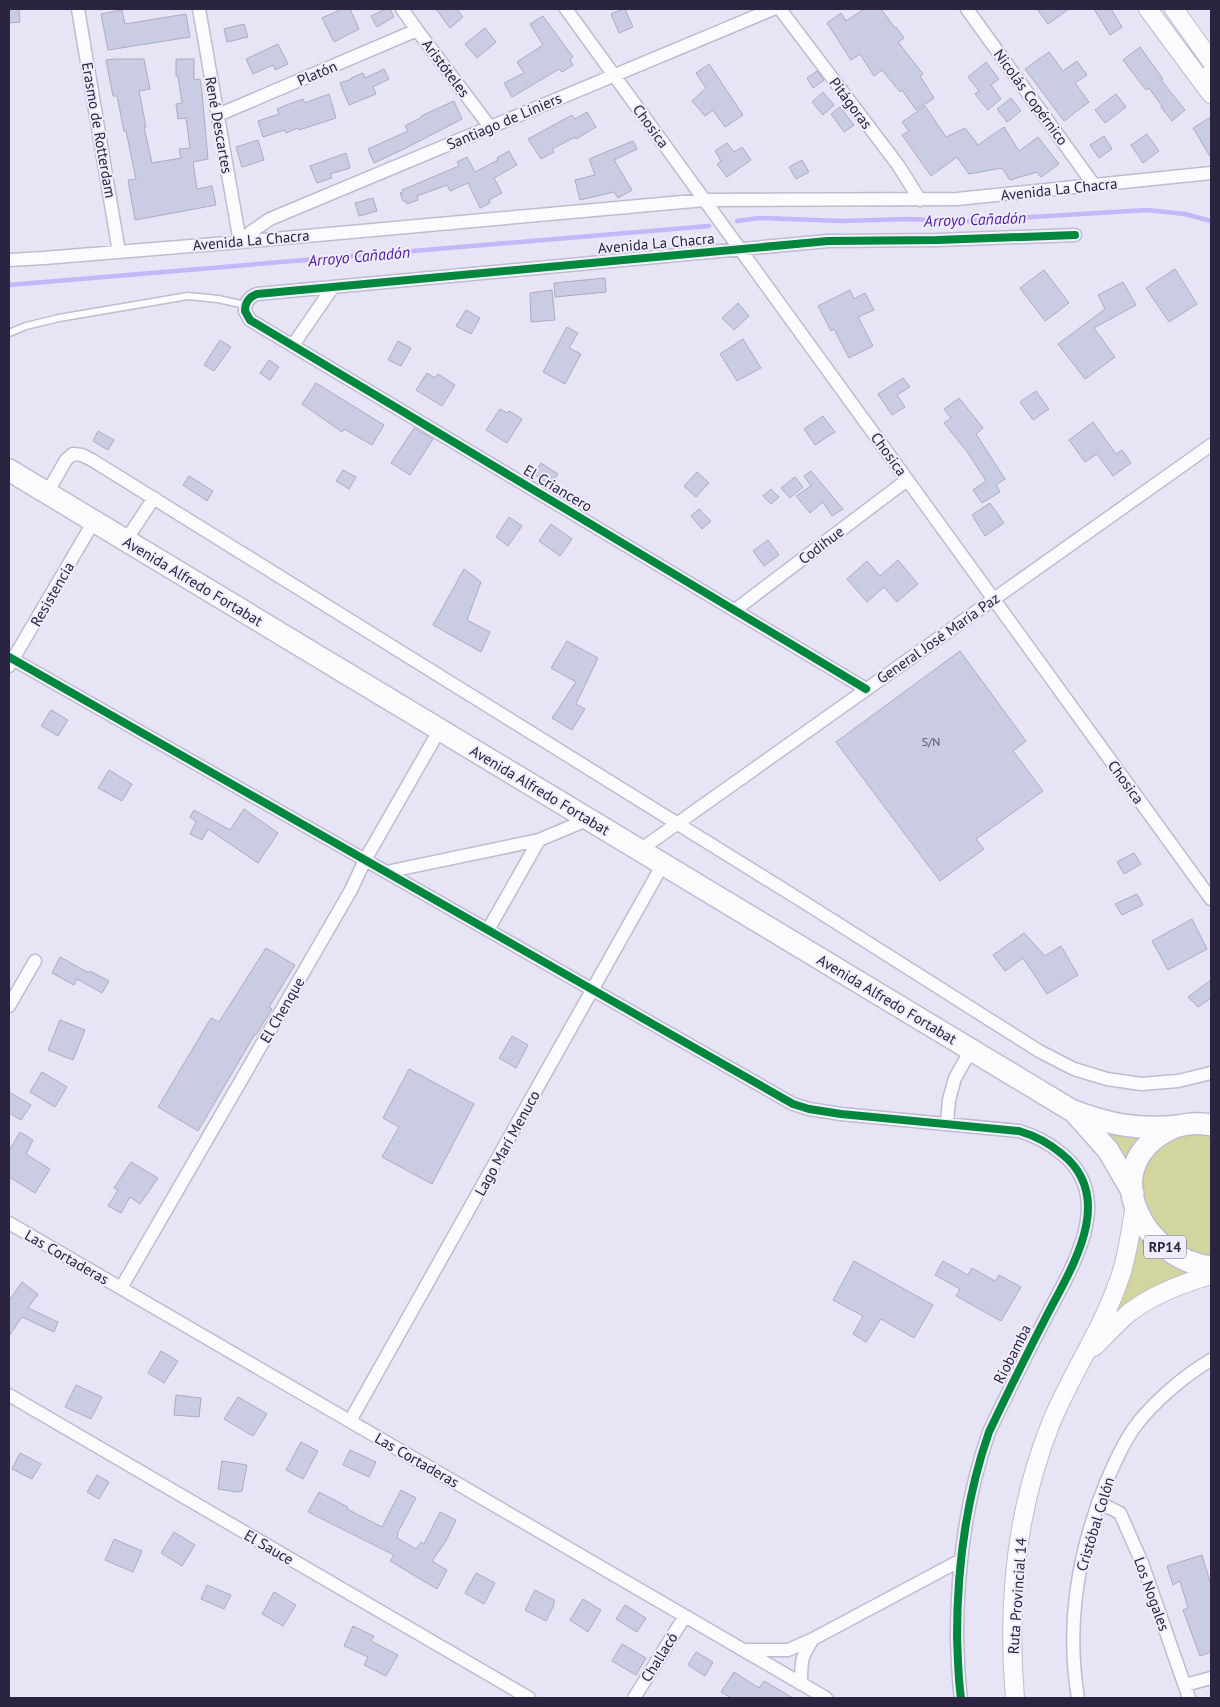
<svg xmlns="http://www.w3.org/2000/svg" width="1220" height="1707" font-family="'PT Sans',sans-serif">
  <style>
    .green { fill: #d2d69e }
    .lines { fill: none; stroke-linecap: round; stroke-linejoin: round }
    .stream { stroke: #c5b6fa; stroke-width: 4.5 }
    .building { fill: #cacce4; stroke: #abacc0 }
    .lane-casing { stroke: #bfbbd0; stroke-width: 9 }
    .street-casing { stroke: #bfbbd0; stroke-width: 15 }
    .secondary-casing { stroke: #bfbbd0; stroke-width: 20 }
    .highway-casing { stroke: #bfbbd0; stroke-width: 24 }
    .lane { stroke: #fbfbfe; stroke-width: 6 }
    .street { stroke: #fbfbfe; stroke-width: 12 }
    .secondary { stroke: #fbfbfe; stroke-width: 18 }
    .highway { stroke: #fbfbfe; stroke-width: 21 }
    .cycleway-casing { stroke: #efedfc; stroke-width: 11 }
    .cycleway { stroke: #00873e; stroke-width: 8 }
    .labels { text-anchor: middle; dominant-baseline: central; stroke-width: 4; stroke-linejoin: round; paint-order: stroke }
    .number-label { font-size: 12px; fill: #534e69 }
    .shield { fill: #efedfc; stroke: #666078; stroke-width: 1 }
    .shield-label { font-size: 14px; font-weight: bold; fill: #2b2440 }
    .street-label { font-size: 15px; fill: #2b2440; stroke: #efedfc }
    .water-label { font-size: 16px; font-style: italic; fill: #4f1b9c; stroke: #efedfc }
  </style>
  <rect width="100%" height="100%" fill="#e7e4f5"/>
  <!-- green -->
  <path class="green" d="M1105 1130 1145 1135 1132 1148 1126 1163Z
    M1200 1133 1211 1134V1259C1205 1257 1199 1256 1193 1253 1158 1239 1126 1193 1151 1158 1157 1149 1168 1140 1178 1136 1185 1134 1193 1134 1200 1133Z
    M1136 1231C1151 1252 1169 1267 1194 1274L1109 1322Z"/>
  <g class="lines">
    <!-- stream -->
    <path class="stream" d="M737 221 759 218 842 221 906 219 965 221 1147 210 1185 214 1211 221
      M9 285 709 226"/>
  </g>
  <!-- building -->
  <path class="building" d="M9 9H19L20 22 9 23Z
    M342 9H350L359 29 334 42 322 18Z
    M385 9H390L394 17 377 27 371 16Z
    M436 9H457L463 17 450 28Z
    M623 9H625L633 27 619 33 611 14Z
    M864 9H881L895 28 896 27 904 38 898 42 923 74 920 76 934 98 916 110 902 90 900 92 882 70 874 76 860 54 851 60 827 23 841 13 846 21Z
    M1037 9H1069L1048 24Z
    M1094 9H1111L1122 27 1110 35Z
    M122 10 125 24 186 14 190 37 108 50 101 14Z
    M543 16 573 57 570 60 573 65 562 72 559 69 512 97 504 83 524 73 517 62 543 45 530 24Z
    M244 24 248 37 227 42 224 29Z
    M485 28 496 42 477 58 465 44Z
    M278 44 288 64 275 70 273 65 253 74 246 59Z
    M1140 47 1163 79 1161 80 1185 110 1172 121 1161 107 1162 106 1149 88 1146 90 1123 60Z
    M1049 52 1063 71 1077 61 1087 75 1075 83 1089 102 1064 121 1025 69Z
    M113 59H144L150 89 139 91 146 127H144L152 163 181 158 179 149 190 148 186 118 178 119 176 104 182 103 178 76H176V59H194V80L200 79 202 93 208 159 193 162 197 189 212 186 216 205 135 220 128 180 136 179 126 131H124L117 96H113L106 60Z
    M986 62 999 79 991 85 1001 99 988 110 975 94 979 91 968 77Z
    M709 64 743 115 725 127 713 110 705 116 692 101 706 88 696 73Z
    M384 69 389 79 373 87 376 94 349 105 340 83 352 79 351 78 363 73 365 78Z
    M817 71 824 80 813 88 807 78Z
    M823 92 834 105 823 115 812 102Z
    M329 94 336 118 299 130 298 128 286 133 285 130 263 137 258 121 279 114 277 109 289 104 303 99 305 103Z
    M1116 94 1126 107 1105 123 1095 110Z
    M1011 98 1021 111 1007 122 997 109Z
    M454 101 462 119 404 149 374 163 368 149 408 131 405 126 422 117 421 116Z
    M925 106 946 137 965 128 978 145 1004 127 1019 151 1038 137 1059 164 1041 177 1037 172 1010 180 1002 168 969 174 957 157 931 176 902 135 909 131 902 122Z
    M840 107 854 125 844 132 831 114Z
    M587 112 596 127 576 139 575 137 552 149 554 152 541 159 528 139 572 115 575 119Z
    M1211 117V158L1193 128Z
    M1147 134 1159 151 1143 163 1131 145Z
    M1104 136 1112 149 1099 158 1090 145Z
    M258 140 264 160 242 167 236 147Z
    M633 141 637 149 614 160 632 190 618 198 614 192 580 200 575 180 595 175 589 159Z
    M727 143 734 152 742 147 751 160 727 177 717 164 721 161 715 151Z
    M509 151 517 165 494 178 502 193 489 200 490 203 480 208 468 183 450 191 447 185 417 196 418 200 407 204 406 201H403L400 193 403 192 402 190 459 166 457 162 467 157 475 172 498 160 497 158Z
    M346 153 350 168 330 174 332 178 317 183 310 166Z
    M802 160 809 172 796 179 789 167Z
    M373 198 377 211 359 216 355 203Z
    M1175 269 1197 304 1169 322 1146 288Z
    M1044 270 1069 303 1045 321 1020 288Z
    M605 278 606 292 555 297 554 283Z
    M1123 282 1136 305 1094 328 1115 357 1085 379 1058 344 1105 309 1098 295Z
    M552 290 555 320 531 322 530 293Z
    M850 290 854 299 865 293 874 310 858 317 873 346 849 358 834 329 831 331 818 306Z
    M738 303 749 316 734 330 722 318Z
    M466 310 480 318 471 334 456 326Z
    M567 327 578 333 569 348 581 354 565 384 543 372Z
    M743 339 761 368 737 381 720 354Z
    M220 340 231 347 214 371 204 365Z
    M398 341 411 348 401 366 388 360Z
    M269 360 279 367 270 380 260 373Z
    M427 373 435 378 438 374 455 385 442 406 416 390Z
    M903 378 910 387 897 395 905 407 892 415 878 394Z
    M316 383 384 425 372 445 344 429 342 432 302 404Z
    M1036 391 1049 409 1033 420 1020 402Z
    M959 398 983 428 976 434 1005 479 996 485 1000 492 982 503 973 490 986 481 968 453 944 423 951 418 944 409Z
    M500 409 507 413 509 411 522 419 507 443 486 430Z
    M823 416 835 432 815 445 804 429Z
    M1093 422 1116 454 1122 450 1131 463 1113 476 1097 454 1085 462 1069 440Z
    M414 428 433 439 410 475 391 463Z
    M98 431 114 440 108 450 93 441Z
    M541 463 558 474 550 485 534 474Z
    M343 470 356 477 349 489 336 481Z
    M811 471 843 509 832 516 823 502 810 513 796 496 811 486 804 476Z
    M697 472 709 483 696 497 684 486Z
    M189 476 213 491 207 501 183 485Z
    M795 477 803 487 790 498 781 488Z
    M771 489 779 497 771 504 763 496Z
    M990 503 1004 523 985 536 972 515Z
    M699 509 711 521 702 529 691 516Z
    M509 517 522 526 508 546 496 537Z
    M551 524 572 539 560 556 539 541Z
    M768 540 779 555 764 566 753 551Z
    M898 560 918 584 897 602 884 587 867 602 847 579 867 561 880 576Z
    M464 569 481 582 467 620 490 632 481 652 433 625Z
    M567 641 598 658 576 704 585 709 572 730 552 718 576 682 551 668Z
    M960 651 1026 741 1013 751 1043 791 976 839 984 849 940 881 836 742Z
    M51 710 68 720 58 736 41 726Z
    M109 770 132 784 122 801 98 788Z
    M244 809 278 833 258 863 208 829 202 840 190 834 196 822 190 817 194 810 230 830Z
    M1134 853 1141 864 1124 874 1117 862Z
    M1137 894 1143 905 1122 915 1115 904Z
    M1192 919 1207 949 1168 970 1152 941Z
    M1024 933 1045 956 1061 946 1078 975 1047 994 1023 958 1005 971 993 955Z
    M266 948 295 965 269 1007 272 1009 256 1035 255 1034 198 1131 158 1107 211 1018 219 1022Z
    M60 957 89 973 90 971 109 981 102 993 77 979 74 985 52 973Z
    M1211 980V998L1198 1007 1188 997Z
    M60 1020 85 1030 73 1060 48 1050Z
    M512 1036 528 1045 516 1068 499 1058Z
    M409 1069 474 1104 432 1184 382 1157 399 1127 383 1118Z
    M42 1072 67 1087 55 1107 30 1092Z
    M9 1092 31 1105 21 1120 9 1113Z
    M20 1132 33 1140 26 1154 50 1169 35 1193 9 1177V1151Z
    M131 1162 158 1178 140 1204 130 1197 121 1213 108 1206 118 1190 114 1188Z
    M854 1261 933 1305 914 1338 881 1319 866 1342 853 1334 863 1316 833 1300Z
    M943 1261 968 1275 972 1268 995 1281 999 1275 1021 1287 1001 1321 956 1296 960 1289 935 1275Z
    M22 1282 38 1294 28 1308 58 1322 54 1332 22 1317 9 1336V1301Z
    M161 1351 178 1361 164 1383 148 1373Z
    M76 1385 102 1397 91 1419 65 1407Z
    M176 1395 201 1398 199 1417 174 1415Z
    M238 1397 267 1414 253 1436 224 1419Z
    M301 1442 318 1451 303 1479 286 1470Z
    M350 1450 376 1462 369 1477 343 1465Z
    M20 1453 41 1464 32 1479 12 1469Z
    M222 1461 247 1465 242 1491 237 1492 218 1489Z
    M97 1475 109 1482 99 1499 87 1492Z
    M401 1490 416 1498 397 1534 398 1535 397 1538 416 1549 421 1542 424 1544 440 1512 456 1520 446 1541 432 1561 447 1570 437 1589 390 1561 394 1555 308 1512 319 1492 348 1507 347 1509 382 1527Z
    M174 1532 195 1545 182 1566 161 1553Z
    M114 1539 142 1551 133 1572 105 1560Z
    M1202 1555 1211 1585V1652L1200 1656 1183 1610 1188 1608 1180 1581 1173 1585 1167 1566Z
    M476 1573 495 1583 484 1604 465 1593Z
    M207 1585 231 1595 224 1609 201 1599Z
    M535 1590 554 1600V1605L546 1621 525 1610Z
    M274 1592 296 1605 283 1626 262 1614Z
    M583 1599 601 1610 588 1632 570 1620Z
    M625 1605 646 1618 637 1632 616 1619Z
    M353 1626 374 1636 371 1641 398 1655 386 1676 364 1665 368 1657 344 1646Z
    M622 1644 646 1658 636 1675 612 1661Z
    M696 1652 713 1662 705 1676 688 1665Z
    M734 1672 759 1688 764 1681 793 1698H731L721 1692Z"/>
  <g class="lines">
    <defs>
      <path id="lane" d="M9 333 26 326 59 318 188 296 218 299 245 305"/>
      <path id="street" d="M78 9 119 252
        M199 9 240 242
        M402 9 417 30 490 127
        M566 9 1211 899
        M780 9 898 165 920 200
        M967 9 1094 185
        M1199 79 1211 70
        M218 115 417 30
        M240 242 251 232 270 219 773 9
        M9 260 44 258 240 242 705 200 957 199 1211 173
        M293 345 333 287
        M47 493 66 460 73 454 82 455 92 460 810 906 1039 1051 1074 1069 1107 1079 1141 1084 1178 1081 1211 1073
        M126 540 154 498
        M735 610 907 480
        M9 657 793 1104 809 1109 841 1114 1019 1131C1036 1136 1049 1143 1062 1154 1118 1199 1070 1270 1045 1319 1026 1356 1007 1394 989 1432 966 1498 957 1568 957 1637 958 1658 958 1678 961 1698
        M9 666 94 521
        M866 689 250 320 245 311C245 302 249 297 257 294L828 241 937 240 1075 235
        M640 850 1211 445
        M386 872 539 840 589 819
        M488 930 539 840
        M9 1006 35 961
        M947 1123 949 1100 955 1078 971 1050
        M9 1223 826 1698
        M121 1288 351 890 365 860 440 729
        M9 1395 529 1698
        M350 1421 663 864
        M1098 1502 1120 1513 1142 1563 1189 1698
        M813 1639 961 1560
        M744 1650H788L813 1639C801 1657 801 1661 801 1684
        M1185 1685 1211 1678
        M634 1698 685 1616
        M1078 1698C1066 1626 1078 1553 1105 1485 1113 1466 1122 1445 1134 1428 1152 1403 1185 1375 1211 1360"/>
      <path id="secondary" d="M1148 9 1211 94
        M1174 9 1211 61
        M1094 1347C1106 1335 1117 1323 1130 1312 1154 1294 1183 1283 1211 1275
        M1015 1698C1007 1606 1016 1510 1051 1423 1071 1374 1102 1330 1119 1280 1128 1257 1130 1231 1135 1206"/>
      <path id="highway" d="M9 470 1071 1110C1110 1125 1137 1130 1179 1126
        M1075 1113 1108 1150 1133 1193
        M1211 1125C1195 1122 1177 1124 1163 1133 1096 1174 1147 1260 1211 1267"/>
    </defs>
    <!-- lane casing -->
    <use href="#lane" class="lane-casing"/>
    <!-- street casing -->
    <use href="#street" class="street-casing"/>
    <!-- secondary casing -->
    <use href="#secondary" class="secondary-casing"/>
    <!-- highway casing -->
    <use href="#highway" class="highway-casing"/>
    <!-- lane -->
    <use href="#lane" class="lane"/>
    <!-- street -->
    <use href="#street" class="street"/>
    <!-- secondary -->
    <use href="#secondary" class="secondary"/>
    <!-- highway -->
    <use href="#highway" class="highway"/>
    <defs>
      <path id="cycleway" d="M9 657 793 1104 809 1109 841 1114 1019 1131C1036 1136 1049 1143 1062 1154 1118 1199 1070 1270 1045 1319 1026 1356 1007 1394 989 1432 966 1498 957 1568 957 1637 958 1658 958 1678 961 1698
        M866 689 250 320 245 311C245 302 249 297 257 294L828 241 937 240 1075 235"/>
    </defs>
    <!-- cycleway casing -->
    <use href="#cycleway" class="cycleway-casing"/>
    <!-- cycleway -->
    <use href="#cycleway" class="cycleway"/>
  </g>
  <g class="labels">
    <!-- number labels -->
    <g class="number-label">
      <text x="931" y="741">S/N</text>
    </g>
    <!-- shield labels -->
    <rect class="shield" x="1144" y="1235.5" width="42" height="23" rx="4"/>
    <g class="shield-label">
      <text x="1165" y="1247">RP14</text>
    </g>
    <!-- street labels -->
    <g class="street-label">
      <text transform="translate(446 68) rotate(53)">Aristóteles</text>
      <text transform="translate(317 73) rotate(-23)">Platón</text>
      <text transform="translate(1031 97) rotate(54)">Nicolás Copérnico</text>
      <text transform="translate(851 103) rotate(53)">Pitágoras</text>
      <text transform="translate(504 121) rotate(-23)">Santiago de Liniers</text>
      <text transform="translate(219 125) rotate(80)">René Descartes</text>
      <text transform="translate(651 126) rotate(54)">Chosica</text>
      <text transform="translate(99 130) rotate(80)">Erasmo de Rotterdam</text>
      <text transform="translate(1059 189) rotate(-6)">Avenida La Chacra</text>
      <text transform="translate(251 240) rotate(-5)">Avenida La Chacra</text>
      <text transform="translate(656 243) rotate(-5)">Avenida La Chacra</text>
      <text transform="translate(889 454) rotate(54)">Chosica</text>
      <text transform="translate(558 488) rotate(31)">El Criancero</text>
      <text transform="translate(821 545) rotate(-37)">Codihue</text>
      <text transform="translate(193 581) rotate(31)">Avenida Alfredo Fortabat</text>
      <text transform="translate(52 594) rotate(-60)">Resistencia</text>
      <text transform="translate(938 638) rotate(-35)">General José María Paz</text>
      <text transform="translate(1126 782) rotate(54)">Chosica</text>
      <text transform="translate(540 790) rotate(31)">Avenida Alfredo Fortabat</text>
      <text transform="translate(887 999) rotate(31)">Avenida Alfredo Fortabat</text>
      <text transform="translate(282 1010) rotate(-60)">El Chenque</text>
      <text transform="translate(507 1143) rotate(-61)">Lago Marí Menuco</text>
      <text transform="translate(67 1257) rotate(30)">Las Cortaderas</text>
      <text transform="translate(1012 1354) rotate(-63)">Riobamba</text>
      <text transform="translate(417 1460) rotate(30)">Las Cortaderas</text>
      <text transform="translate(1095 1524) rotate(-73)">Cristóbal Colón</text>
      <text transform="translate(269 1547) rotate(30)">El Sauce</text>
      <text transform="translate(1152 1594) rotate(70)">Los Nogales</text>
      <text transform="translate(1017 1596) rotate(-86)">Ruta Provincial 14</text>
      <text transform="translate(659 1657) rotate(-58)">Challacó</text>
    </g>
    <!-- water labels -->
    <g class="water-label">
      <text transform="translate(975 219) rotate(-2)">Arroyo Cañadón</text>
      <text transform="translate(359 256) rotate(-5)">Arroyo Cañadón</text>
    </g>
  </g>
  <!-- border -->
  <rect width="1220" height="1707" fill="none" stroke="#2b2440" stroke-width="20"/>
</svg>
